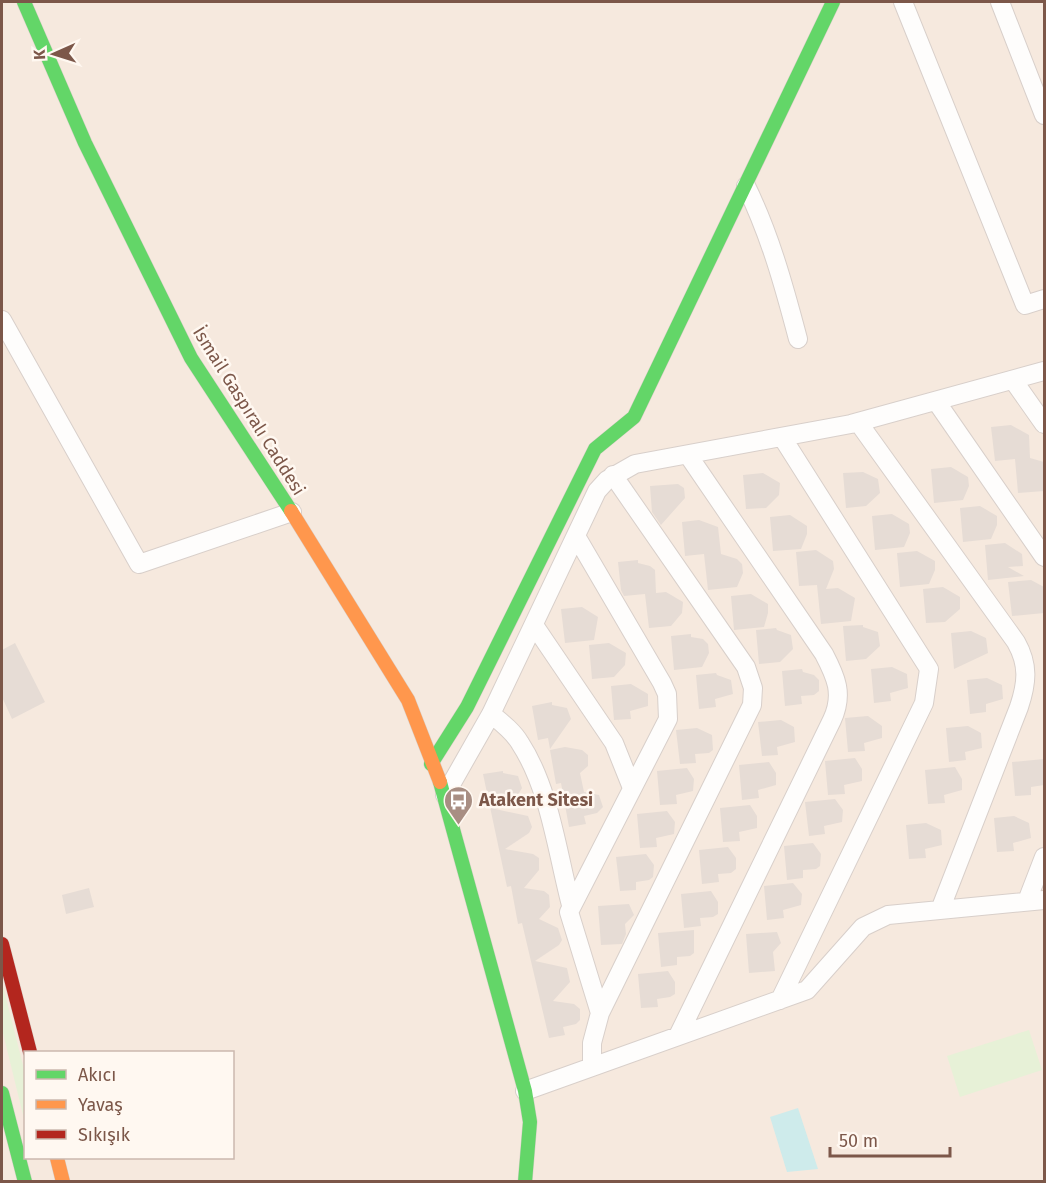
<svg xmlns="http://www.w3.org/2000/svg" width="1046" height="1183" font-family="'Fira Sans',sans-serif">
  <rect width="100%" height="100%" fill="#f9f4ee"/>
  <path fill="#f6e9de" fill-rule="evenodd" d="M2 2H1044V1181L2 1182ZM26 1052H232V1158H26Z"/>
  <path fill="#e7f1d7" d="M2 982 25 1073V1123L2 1029Z
    M1029 1030 1042 1070 960 1097 947 1056Z"/>
  <path fill="#ceebeb" d="M798 1108 818 1169 787 1172 770 1117Z"/>
  <path fill="#e6dcd5" d="M1011 425 1029 435 1030 458 1044 462V491L1018 493 1015 459 995 461 991 427Z
    M951 467 968 477 969 486 963 500 934 503 931 469Z
    M863 472 878 479 880 493 866 506 846 508 843 473Z
    M763 473 780 483 779 495 766 508 746 509 743 475Z
    M678 484 684 488 685 498 661 525 652 512 650 486Z
    M980 506 997 516V525L991 539 963 542 960 508Z
    M892 514 909 524 910 533 904 547 875 550 872 516Z
    M790 515 807 526V534L801 549 773 551 770 517Z
    M699 520 718 527 721 554 737 559 742 564 743 573 737 587 708 590 704 554 685 556 682 522Z
    M1005 543 1022 554 1023 566 1008 567 1024 576 988 580 985 545Z
    M816 550 833 561 834 569 826 589 838 588 855 598 851 621 821 624 817 585 799 586 796 552Z
    M917 551 935 561V570L929 584 900 587 897 553Z
    M638 560V563L650 566 655 570 656 593 666 592 683 602 682 613 671 626 649 628 645 594 624 596 621 590 618 562Z
    M1031 580 1044 587V613L1012 616 1008 582Z
    M943 587 960 597V609L945 622 926 623 923 589Z
    M751 594 768 604V613L764 627 734 630 731 596Z
    M582 607 598 617 594 640 565 643 561 609Z
    M863 625V627L878 632 880 646 866 659 846 661 843 626Z
    M776 628 777 630 791 635 793 649 780 662 759 664 756 630Z
    M971 631 986 638 988 653 954 669 951 633Z
    M691 634V637L703 639 708 644 709 653 702 667 674 670 671 636Z
    M15 643 45 702 12 719 2 697V650Z
    M609 643 626 653 625 665 614 677 592 679 589 645Z
    M892 667 907 674 908 688 890 693 891 701 874 703 871 669Z
    M802 669 803 672 814 675 819 680V691L814 695 801 696 802 704 785 706 782 671Z
    M716 673 717 675 731 680 733 694 715 699 716 707 699 709 696 675Z
    M987 678 1002 685 1003 699 986 704V712L970 714 967 680Z
    M631 684 648 694V706L630 711 631 719 614 720 611 686Z
    M552 702V705L567 708 571 719 550 749 548 738 538 740 532 706Z
    M868 716 882 726V738L864 743 865 751 848 752 845 718Z
    M781 720 794 727 795 742 777 747 778 755 762 756 758 722Z
    M968 726 981 733 982 748 965 752 966 760 949 762 946 728Z
    M697 728 712 735 713 750 709 753 695 754 696 763 680 764 676 730Z
    M565 747 582 750 588 755V766L580 773 584 792 599 795 603 807 597 813 584 816 586 824 569 827 561 783 556 784 550 750Z
    M855 758 862 769V781L844 785 845 794 828 795 825 761Z
    M1044 759V785L1031 787V795L1015 796 1012 762Z
    M769 762 776 773V785L758 790 759 798 742 800 739 765Z
    M955 767 962 779V790L944 795 945 803 928 804 925 770Z
    M687 768 694 779 693 791 676 795 677 804 660 805 657 771Z
    M503 771V773L518 776 522 788 519 793 495 809 528 816 532 827 529 833 505 849 533 854 539 858V870L524 888 544 891 549 895 550 907 539 919 558 928 562 940 559 945 535 961 567 968 570 982 553 1001 574 1004 580 1009V1020L576 1024 563 1027 565 1035 549 1038 522 923 518 924 511 886 507 887 483 774Z
    M835 799 843 810 842 822 824 826 825 834 809 836 805 802Z
    M750 805 757 816V828L739 832 740 841 723 842 720 808Z
    M667 811 675 822 674 834 656 838 657 847 640 848 637 814Z
    M1014 816 1029 823 1031 838 1013 843 1014 851 997 852 994 818Z
    M926 823 941 830 942 845 925 849 926 858 909 859 906 825Z
    M813 843 821 854 820 866 816 869 803 870V878L787 880 784 846Z
    M728 847 736 858V869L731 873 718 874 719 882 702 884 699 850Z
    M646 854 654 865 653 877 649 880 636 882V890L620 891 616 857Z
    M793 883 802 894 801 905 783 910 784 918 767 920 764 886Z
    M89 888 94 907 66 914 62 895Z
    M711 891 718 902V914L713 917 700 918 701 926 684 928 681 894Z
    M629 904 634 915 625 924 626 934 622 944 601 945 598 906Z
    M694 930V953L690 956 677 957V965L661 967 658 933Z
    M777 932 781 943 773 952 775 971 749 973 746 934Z
    M668 971 675 982V994L670 997 657 999 658 1007 641 1008 638 974Z"/>
  <g fill="none" stroke-linecap="round" stroke-linejoin="round">
    <defs>
      <path id="street" d="M903 2 1025 305 1044 299
        M1000 2 1044 115
        M746 186C770 235 784 286 798 339
        M2 320 139 564 292 512
        M1013 380 1044 424
        M936 401 1044 557
        M858 422 1016 642C1029 665 1027 683 1019 707L940 910
        M576 536 662 683 667 694 668 719 569 912 600 1013
        M534 625 614 743 632 788
        M491 714C501 722 513 731 520 743 550 789 557 852 571 905
        M445 795 491 714 597 491 607 480 635 464 851 424 1044 371
        M1027 901 1044 857
        M780 1000 924 703 929 669 782 437
        M678 1036 832 720C844 694 836 677 824 654L688 455
        M592 1067V1043L600 1013 752 705 753 688 746 667 613 475
        M525 1091 807 990 863 927 888 915 1044 900"/>
      <path id="fast" d="M24 2 85 143 191 358 291 511
        M431 764 467 707 595 449 634 417 833 2
        M440 782 525 1091 530 1122 525 1182
        M2 1093 25 1182"/>
      <path id="slow" d="M291 511 408 700 440 782
        M57 1158 63 1182"/>
      <path id="jam" d="M2 944 30 1052"/>
    </defs>
    <use href="#street" stroke="#d8cfca" stroke-width="20"/>
    <use href="#fast" stroke="#d9cfc9" stroke-width="15"/>
    <use href="#slow" stroke="#d9cfc9" stroke-width="15"/>
    <use href="#jam" stroke="#d9cfc9" stroke-width="15"/>
    <use href="#street" stroke="#fefdfc" stroke-width="18"/>
    <use href="#fast" stroke="#63d668" stroke-width="14"/>
    <use href="#slow" stroke="#ff974d" stroke-width="14"/>
    <use href="#jam" stroke="#b3261e" stroke-width="14"/>
  </g>
  <defs>
    <symbol id="bus-pin" viewBox="-11 -11 22 30"><path d="M0 17L-7.5 6A9.5 9.5 0 1 1 7.5 6Z" fill="#a88e83" stroke="#fff8f1"/><path d="M-5-6H5V4H4V6H2V4H-2V6H-4V4H-5ZM-3.5-4V0h7V-4ZM-3.5 1.2v1.5H-2V1.2ZM2 1.2v1.5H3.5V1.2Z" fill="#fff"/></symbol>
  </defs>
  <g fill-rule="evenodd">
    <use href="#bus-pin" x="442" y="784" width="33" height="45"/>
  </g>
  <g text-anchor="middle" stroke-width="5" stroke-linejoin="round" paint-order="stroke">
    <g font-size="18" fill="#7c5749" stroke="#fff8f1">
      <text transform="translate(249 411) rotate(58)" y="6">İsmail Gaspıralı Caddesi</text>
    </g>
    <g font-size="18" font-weight="bold" fill="#7c5749" stroke="#fff8f1" text-anchor="start">
      <text x="479" y="806">Atakent Sitesi</text>
    </g>
  </g>
  <rect width="1046" height="1183" fill="none" stroke="#7c5749" stroke-width="6"/>
  <rect x="24" y="1051" width="210" height="108" fill="#fff8f1" stroke="#cbb8ae" stroke-width="1.5"/>
  <rect x="36" y="1070" width="30" height="9" fill="#63d668" stroke="#cbb8ae" stroke-width="1.5"/>
  <text x="78" y="1081" font-size="18" fill="#7c5749">Akıcı</text>
  <rect x="36" y="1100" width="30" height="9" fill="#ff974d" stroke="#cbb8ae" stroke-width="1.5"/>
  <text x="78" y="1111" font-size="18" fill="#7c5749">Yavaş</text>
  <rect x="36" y="1130" width="30" height="9" fill="#b3261e" stroke="#cbb8ae" stroke-width="1.5"/>
  <text x="78" y="1141" font-size="18" fill="#7c5749">Sıkışık</text>
  <g transform="translate(54 54) rotate(267)" stroke="#fff8f1" stroke-width="4.5" paint-order="stroke">
  <path d="M0-4.5L10 22L0 15L-10 22Z" fill="#7c5749"/>
  <text y="-9" font-size="16" font-weight="bold" text-anchor="middle" fill="#7c5749">K</text>
  </g>
  <path d="M830 1147v9h120v-9" fill="none" stroke="#7c5749" stroke-width="3"/>
  <text x="839" y="1147" font-size="18" fill="#7c5749" stroke="#fff8f1" stroke-width="4.5" paint-order="stroke">50 m</text>
</svg>
